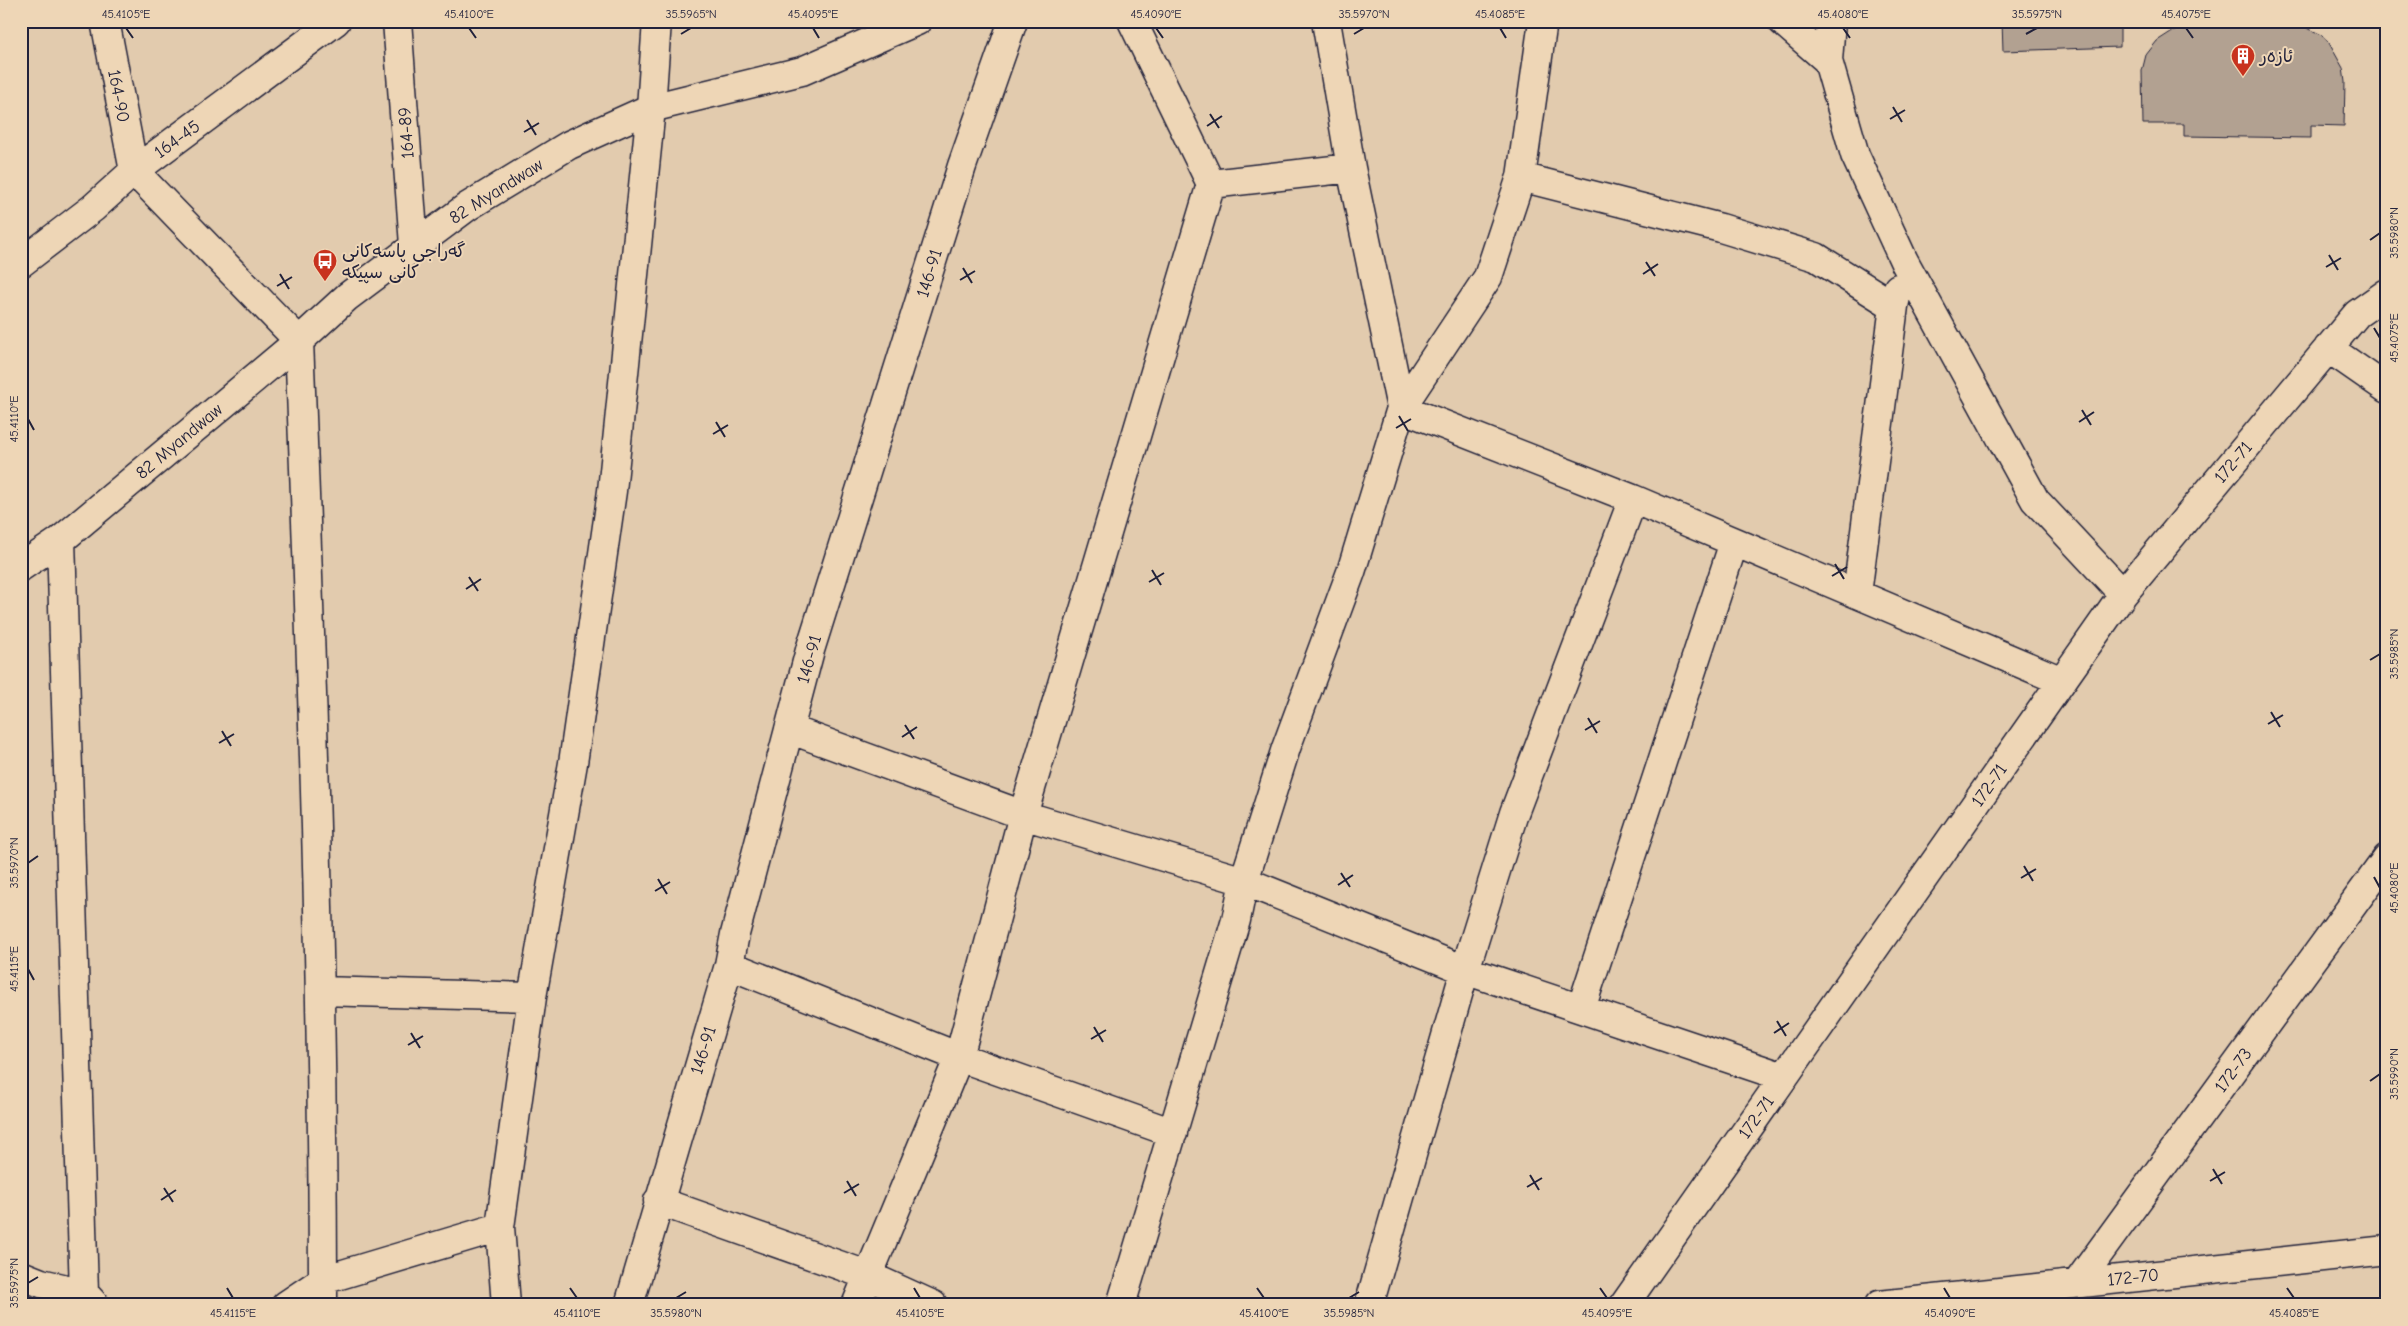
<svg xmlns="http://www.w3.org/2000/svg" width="2408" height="1326" font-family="'Comic Neue','Playpen Sans Arabic',sans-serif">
  <rect width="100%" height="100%" fill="#e2cbae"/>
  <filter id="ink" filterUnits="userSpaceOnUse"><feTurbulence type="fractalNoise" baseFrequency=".02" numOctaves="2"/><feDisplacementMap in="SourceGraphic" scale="10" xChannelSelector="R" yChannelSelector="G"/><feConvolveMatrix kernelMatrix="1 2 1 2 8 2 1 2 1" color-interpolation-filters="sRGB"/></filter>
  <g filter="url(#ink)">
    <path fill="#b2a191" stroke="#22223b" d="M2002 21H2120V47L2003 51Z
      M2183 21H2304L2303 26 2322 35 2329 43 2343 68 2345 82 2344 126 2311 125V138L2184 136V124H2143L2142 71 2146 55 2157 41 2174 30 2184 28Z"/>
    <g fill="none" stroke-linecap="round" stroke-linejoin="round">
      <defs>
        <path id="minor" d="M105 21 134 171 299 341C312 662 323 983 323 1305
          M397 21 414 245
          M1326 21 1351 168 1401 408
          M1782 21 1828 61
          M1831 21 1828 61 1855 155 1904 261 2035 500 2123 594
          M1521 177 1721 228 1816 257 1894 306
          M1211 184 1351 168
          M21 263 93 208 134 171 336 21
          M2328 348 2387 389
          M1401 408 1633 499 2062 681
          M61 540 84 1293 95 1305
          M1857 594 1894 306 1898 288
          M789 729 1023 815 1244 881 1465 970 1784 1077
          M729 965 959 1057 1173 1133
          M320 991 532 997
          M1581 1009 1734 542
          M658 1201 867 1275 933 1305
          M21 1275 41 1283 84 1293
          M2078 1282 2387 858
          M286 1305 323 1280 500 1227
          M506 1305 500 1227 532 997 573 763 612 491 651 108 657 21
          M629 1305 729 965 735 934 810 650 962 166 1013 21
          M856 1305 959 1057 1023 815 1211 184 1132 21
          M1121 1305 1236 920 1244 881 1286 748 1351 572 1401 408 1488 277 1521 177 1543 21
          M1369 1305 1465 970 1514 813 1633 499
          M1624 1305 2123 594 2357 314 2387 293
          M1879 1305 2387 1250"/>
        <path id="tertiary" d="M21 567 61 540 299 341 347 297 467 207 569 145 651 108 802 71 917 21"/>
      </defs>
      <use href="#minor" stroke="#22223b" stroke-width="31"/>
      <use href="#tertiary" stroke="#22223b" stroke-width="31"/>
      <use href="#minor" stroke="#eed6b6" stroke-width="28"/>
      <use href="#tertiary" stroke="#eed6b6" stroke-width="28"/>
    </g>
  </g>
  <path fill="none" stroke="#22223b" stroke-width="2" d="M126 28 133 38M469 28 476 38M813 28 819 38M1156 28 1163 38M1500 28 1506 38M1843 28 1850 38M2186 28 2193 38M681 34 691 28M1354 34 1364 28M2026 34 2037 28M1893 107 1902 122M1210 114 1219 128M1890 119 1905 110M527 120 536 135M1207 126 1222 116M524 132 539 123M2370 240 2380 233M2329 255 2338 270M1646 262 1655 276M2326 267 2341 258M963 268 972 283M280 274 289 289M1643 274 1658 264M960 280 975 271M277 286 292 277M2374 328 2380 338M2082 410 2091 425M1399 416 1408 431M28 419 34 430M716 422 725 437M2079 422 2094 412M1396 428 1411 419M713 434 728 425M1835 564 1844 579M1152 570 1161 585M1832 576 1847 567M469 577 478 591M1149 582 1164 573M466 589 481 579M2370 660 2380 654M2271 712 2280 727M1588 718 1597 733M2268 724 2283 715M905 725 914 739M1585 730 1600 721M222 731 231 746M902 737 917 727M219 743 234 734M28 863 38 856M2024 866 2033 881M1341 873 1350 887M2374 877 2380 888M2021 878 2036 869M658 879 667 894M1338 885 1353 875M655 891 670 882M28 969 34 980M1777 1021 1786 1036M1094 1027 1103 1042M411 1033 420 1048M1774 1033 1789 1023M1091 1039 1106 1030M408 1045 423 1036M2370 1081 2380 1074M2213 1169 2222 1184M1530 1175 1539 1190M847 1181 856 1196M2210 1181 2225 1172M1527 1187 1542 1178M164 1188 173 1202M844 1193 859 1184M161 1200 176 1190M28 1283 38 1277M227 1288 233 1298M570 1288 577 1298M914 1288 920 1298M1257 1288 1264 1298M1600 1288 1607 1298M1944 1288 1950 1298M2287 1288 2294 1298M676 1298 686 1292M1349 1298 1359 1292"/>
  <defs>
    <symbol id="building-pin" viewBox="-11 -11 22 30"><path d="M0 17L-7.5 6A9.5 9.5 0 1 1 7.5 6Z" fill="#c8321e" stroke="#eed6b6"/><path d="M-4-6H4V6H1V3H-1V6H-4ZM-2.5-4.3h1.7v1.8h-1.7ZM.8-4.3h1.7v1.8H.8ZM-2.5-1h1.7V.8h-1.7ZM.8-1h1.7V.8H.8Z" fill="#fff"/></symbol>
    <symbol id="bus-pin" viewBox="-11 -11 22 30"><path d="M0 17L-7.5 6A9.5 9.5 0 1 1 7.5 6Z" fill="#c8321e" stroke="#eed6b6"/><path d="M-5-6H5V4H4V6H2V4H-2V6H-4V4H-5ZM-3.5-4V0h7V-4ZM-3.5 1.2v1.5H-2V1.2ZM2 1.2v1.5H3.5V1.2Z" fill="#fff"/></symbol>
  </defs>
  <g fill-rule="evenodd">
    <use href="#building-pin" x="2229" y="42" width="28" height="38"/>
    <use href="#bus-pin" x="311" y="247" width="28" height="38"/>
  </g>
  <g text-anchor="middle" stroke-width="4" stroke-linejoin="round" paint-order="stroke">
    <g font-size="18" fill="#22223b" stroke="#eed6b6" text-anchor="start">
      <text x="2260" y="62">ئازەر</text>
      <text x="342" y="257">گەراجی پاسەکانی<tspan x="342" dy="21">کانی سپیکە</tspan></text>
    </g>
    <g font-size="18" fill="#22223b" stroke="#eed6b6">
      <text transform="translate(119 96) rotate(79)" y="6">164-90</text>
      <text transform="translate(406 133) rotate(-94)" y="6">164-89</text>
      <text transform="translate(177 139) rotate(-36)" y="6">164-45</text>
      <text transform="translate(496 191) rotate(-32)" y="6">82 Myandwaw</text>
      <text transform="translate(929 273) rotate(-73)" y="6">146-91</text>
      <text transform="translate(179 441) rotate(-40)" y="6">82 Myandwaw</text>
      <text transform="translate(2233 462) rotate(-50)" y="6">172-71</text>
      <text transform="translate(809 659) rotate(-74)" y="6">146-91</text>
      <text transform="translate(1989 785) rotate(-55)" y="6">172-71</text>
      <text transform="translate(703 1050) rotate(-73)" y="6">146-91</text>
      <text transform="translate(2233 1070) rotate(-54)" y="6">172-73</text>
      <text transform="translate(1756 1117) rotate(-55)" y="6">172-71</text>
      <text transform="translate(2133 1277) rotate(-6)" y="6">172-70</text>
    </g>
  </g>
  <rect width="2408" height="1326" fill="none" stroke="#eed6b6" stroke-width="55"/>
  <rect x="28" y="28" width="2352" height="1270" fill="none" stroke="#22223b" stroke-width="2"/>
  <g font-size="12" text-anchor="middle" fill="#22223b">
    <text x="126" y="18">45.4105°E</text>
    <text x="469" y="18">45.4100°E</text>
    <text x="691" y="18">35.5965°N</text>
    <text x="813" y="18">45.4095°E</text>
    <text x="1156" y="18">45.4090°E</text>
    <text x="1364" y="18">35.5970°N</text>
    <text x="1500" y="18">45.4085°E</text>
    <text x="1843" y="18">45.4080°E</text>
    <text x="2037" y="18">35.5975°N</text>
    <text x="2186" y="18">45.4075°E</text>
    <text transform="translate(2394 233) rotate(-90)" y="4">35.5980°N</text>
    <text transform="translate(2394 338) rotate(-90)" y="4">45.4075°E</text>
    <text transform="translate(14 419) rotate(-90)" y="4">45.4110°E</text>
    <text transform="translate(2394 654) rotate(-90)" y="4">35.5985°N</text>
    <text transform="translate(14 863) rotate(-90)" y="4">35.5970°N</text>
    <text transform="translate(2394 888) rotate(-90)" y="4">45.4080°E</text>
    <text transform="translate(14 969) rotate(-90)" y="4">45.4115°E</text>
    <text transform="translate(2394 1074) rotate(-90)" y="4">35.5990°N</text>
    <text transform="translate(14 1283) rotate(-90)" y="4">35.5975°N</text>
    <text x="233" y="1317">45.4115°E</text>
    <text x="577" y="1317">45.4110°E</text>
    <text x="676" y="1317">35.5980°N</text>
    <text x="920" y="1317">45.4105°E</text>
    <text x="1264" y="1317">45.4100°E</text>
    <text x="1349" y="1317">35.5985°N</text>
    <text x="1607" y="1317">45.4095°E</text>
    <text x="1950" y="1317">45.4090°E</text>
    <text x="2294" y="1317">45.4085°E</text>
  </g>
</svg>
